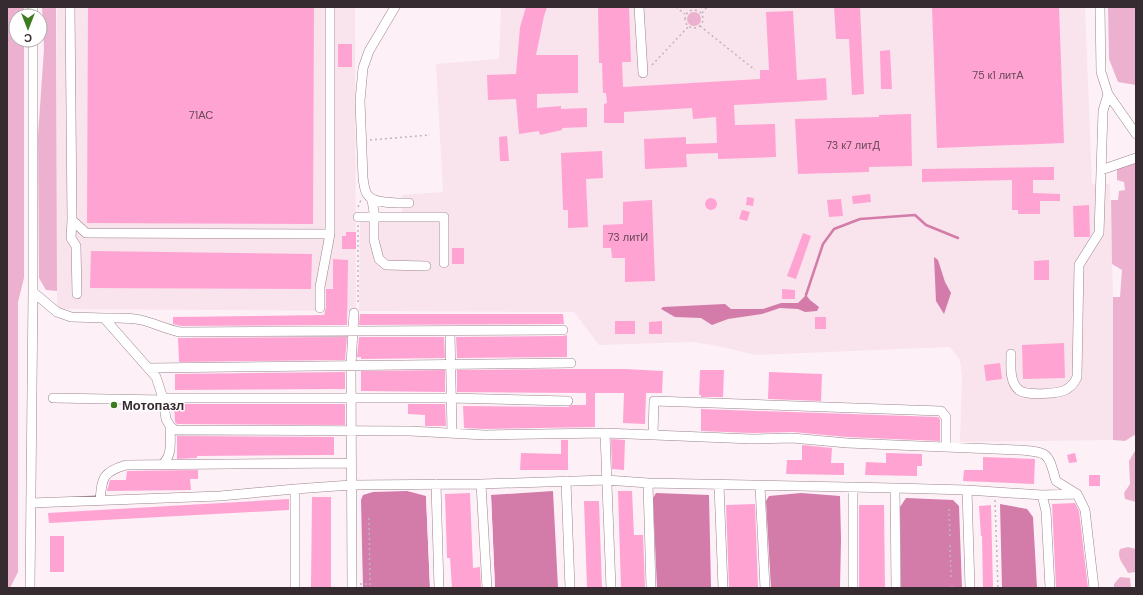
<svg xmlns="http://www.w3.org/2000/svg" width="1143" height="595" font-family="'DM Sans',sans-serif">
  <rect width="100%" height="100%" fill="#fdf1f7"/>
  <path fill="#f9e3ed" d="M57 7H355L356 311 57 309Z
    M501 7H1085L1092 184H1110L1113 297V440L960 442 962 377 960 360 950 347 756 355 713 345 691 342 599 345 574 312 359 311 360 212H402V195L443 192 436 64 499 59Z"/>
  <path fill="#ecb1ce" d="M7 7H24V16H16V40H24V278L18 302V572L10 588H7Z
    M42 7H56L57 291 46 290 39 278 38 136 44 49Z
    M1108 7H1136V85L1118 82 1109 59Z
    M687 19a7 7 0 1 1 14 0a7 7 0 1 1-14 0Z
    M1136 161V434L1125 441 1113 440V297H1120L1122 270 1112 264 1111 200H1118L1119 191 1125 190 1124 182 1117 180V168Z
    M1136 449V502L1125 499 1124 493 1130 484 1129 461Z
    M1128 547 1136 549V572L1128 573C1125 565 1116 559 1120 549Z
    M1120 577 1130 578 1131 588H1114V584Z"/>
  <path fill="#d37ba9" d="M934 257 938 260 945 282 951 293 944 314 936 301Z
    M806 295 810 300 819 307 817 311 805 312 798 309 780 308 762 314 728 319 712 325 701 318 675 317 661 309 663 307 725 304 731 309H763L781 303H798Z
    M407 491 426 496 430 588H363L361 500 363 495 373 492Z
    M553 491 558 588H495L491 495Z
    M656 493 709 495 711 588H657L653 498Z
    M801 493 840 496 841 539 840 588H771L766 501 769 496Z
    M906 498 953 500 959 506 962 588H901L900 507Z
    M1000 504 1027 509 1033 517 1037 588H1002Z"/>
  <path fill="#fdf1f7" d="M489 495H491L495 588H493Z
    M426 496H428L432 588H430Z"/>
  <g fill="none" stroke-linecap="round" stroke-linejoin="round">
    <path stroke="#d37ba9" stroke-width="2.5" d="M806 295 823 244 834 229 860 219 915 215 926 225 958 238"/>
  </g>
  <path fill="#ffa3d2" d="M88 7H314L313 224 87 223Z
    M526 7H547L544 16 536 55H578V93L537 94V108L561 106V109L587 108V127L562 128V130L540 135 539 131 519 134 516 99 488 100 487 75 516 74 520 27Z
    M598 7H629L631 62H622L623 87 760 79V70H769L766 12 793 11 797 80 826 78 827 100 734 105 735 125 775 124 776 157 718 159V153L686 154 687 167 645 169 644 139 686 137V144L717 143 716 117 693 119 692 108 624 112V123H604V104L607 103 606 93H603L602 63H599Z
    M834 7H860L864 94 852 95 849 39H836Z
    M932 7H1059L1064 143 937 148Z
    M338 44H352V67H338Z
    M890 50 892 89H881L880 51Z
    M911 114 912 166 869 167V172L798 174 795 119 879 117V115Z
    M507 136 509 161H500L499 137Z
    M602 151 603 178 586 179 588 227 568 228V210H563L561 153Z
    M1054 167V180H1033V193L1060 194V201H1040V214H1018V210H1012V180L922 182V169Z
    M870 194 871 202 853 204 852 196Z
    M747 197 754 198 753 206 746 205Z
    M705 204a6 6 0 1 1 12 0a6 6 0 1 1-12 0Z
    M841 199 843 216 829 217 827 200Z
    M652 200 655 281 625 282V258H612L611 248H603V225L623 224V202Z
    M1089 205 1090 236 1089 237H1074L1073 206Z
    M742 210 750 212 747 221 739 219Z
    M346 232H356V249H342V236H346Z
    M803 233 811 236 796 279 787 276Z
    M452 248H464V264H452Z
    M91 251 312 254 311 289 90 288Z
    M333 259 348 260 347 325 181 326 173 324V317L324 315 326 308V289H333Z
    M1049 260V280H1034V261Z
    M782 289 795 290V299H782Z
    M360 314H563L564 324 359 325Z
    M815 317H826V329H815Z
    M615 321H635V334H615Z
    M662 321V334H649V322Z
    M567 335V357L457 358 456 337 563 336Z
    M347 337 345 360 179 362 178 338Z
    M359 337H444L445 358 361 359V357H357Z
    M1064 343 1065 378 1023 379 1022 345Z
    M1000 363 1002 379 986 381 984 365Z
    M567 369H625L663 371 662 393H646L645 424 623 423 624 393H595V427L485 429 464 428 463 406 568 407 572 405H586V393L457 392V370Z
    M445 370V392L361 391V371Z
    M700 370H724L723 397H701V395H699Z
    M345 372V389L175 390V374Z
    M769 372 822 374 821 401 768 399Z
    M174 404H345V425L177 424 175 422Z
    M408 404H445L446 426H425V415L408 414Z
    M701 409 938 417 940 419V441L847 437 793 432 752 433 701 431Z
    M177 436 334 437V455L197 456V458L177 459Z
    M611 439 625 440 624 470 612 469Z
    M561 440H568V470H520L521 453 561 454Z
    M802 445 832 448 831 463H844V475L786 474 787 460H802Z
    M886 453 922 454V466H917V476L865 475 866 462 886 463Z
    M1075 453 1077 462 1069 463 1067 455Z
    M983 457 1035 459 1034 484 963 481 964 470H983Z
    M198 470V479H190L191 490 107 491 110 480H126L127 471Z
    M1089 475H1100V486H1089Z
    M618 491H632L634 535H643L645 588H621Z
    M470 493 473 568 480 567 481 588H452L450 558H447L445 494Z
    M312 497H331V588H311Z
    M289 499V510L49 523 48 513Z
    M584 501H599L602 588H587Z
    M1075 503 1079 511 1088 588H1056L1052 504Z
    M755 504 758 588H729L726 505Z
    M859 505H884L885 588H859Z
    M991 505 993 588H983L982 536H981L979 506Z
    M50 536H64V572H50Z"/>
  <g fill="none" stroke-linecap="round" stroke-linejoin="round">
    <defs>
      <path id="minor" d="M33 7V16
        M70 7 72 220 86 233 330 234
        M395 7 369 51 363 68 360 101 363 178C364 184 364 189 367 194 372 204 398 203 409 203
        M639 7 643 73
        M1100 7 1101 72 1108 94 1136 134
        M1101 170 1136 158
        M372 200 374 212V240L379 259 386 265 426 266
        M358 217H444V263
        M72 220 71 238 76 246 77 294
        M33 292 57 312 71 317 104 318 156 377 163 398 166 419 170 426 175 430 410 431 485 435 605 433 752 439 792 438 847 443 1019 450C1049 452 1048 453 1056 481L1077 494 1085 510 1094 588
        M320 308V287L330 234V7
        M104 318C116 318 129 317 141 320 154 323 166 329 180 332L563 330
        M450 332 452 433
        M1011 354C1011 365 1009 382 1019 390 1026 396 1060 394 1067 389 1072 386 1075 382 1077 377L1079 265 1099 233 1103 111 1108 94
        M148 368 571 363
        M53 398 164 400
        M163 398H451L568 401
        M605 433 611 588
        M653 435 654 401 941 411 946 417V447
        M163 464C173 454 170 440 170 426
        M566 481 570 588
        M648 483 651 588
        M436 484 439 588
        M481 484 487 588
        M719 485 723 588
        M760 486 765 588
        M853 487V588
        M895 488 896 588
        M967 490 970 588
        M1042 495 1046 511 1050 588
        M100 501C102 478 102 472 126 465L351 463
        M31 503 220 496 295 489 351 485 481 484 606 480 648 483 895 488 967 490 1042 495 1077 494
        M30 588 33 292V40
        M295 588V489
        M352 588 351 365 354 313"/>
    </defs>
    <use href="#minor" stroke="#9d838f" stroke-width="10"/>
    <path stroke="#c0b5ba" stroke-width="1.5" stroke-dasharray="2 3" stroke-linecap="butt" d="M676 7 685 14
      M685 19a9 9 0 1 1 18 0a9 9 0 1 1-18 0Z
      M702 13 707 7
      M700 26 755 70
      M7 41 16 36
      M652 65 688 27
      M370 140 430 135
      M358 207 361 200
      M358 225V305
      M995 500 998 588
      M949 509 950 538
      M369 518 370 588
      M950 545 951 578
      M360 584H370
      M952 586V588"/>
    <use href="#minor" stroke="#fff" stroke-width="9"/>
  </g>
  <circle fill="#3b7d1e" stroke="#fff" stroke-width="1.5" cx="114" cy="405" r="4"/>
  <g text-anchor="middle" stroke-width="3" stroke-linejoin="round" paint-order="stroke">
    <g font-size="11" fill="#684958">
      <text x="998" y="79">75 к1 литА</text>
      <text x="201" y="119">71АС</text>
      <text x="853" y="149">73 к7 литД</text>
      <text x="628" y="241">73 литИ</text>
    </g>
    <g font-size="13" font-weight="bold" fill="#362b30" stroke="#fff" text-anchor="start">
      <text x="122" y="410">Мотопазл</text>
    </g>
  </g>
  <rect width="1143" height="595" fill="none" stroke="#362b30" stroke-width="16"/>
  <g transform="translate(28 28) rotate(180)"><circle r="19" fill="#ffffff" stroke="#afaaac"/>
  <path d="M0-3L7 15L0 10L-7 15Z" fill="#3b7d1e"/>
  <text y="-6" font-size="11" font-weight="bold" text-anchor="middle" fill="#362b30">С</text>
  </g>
</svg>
